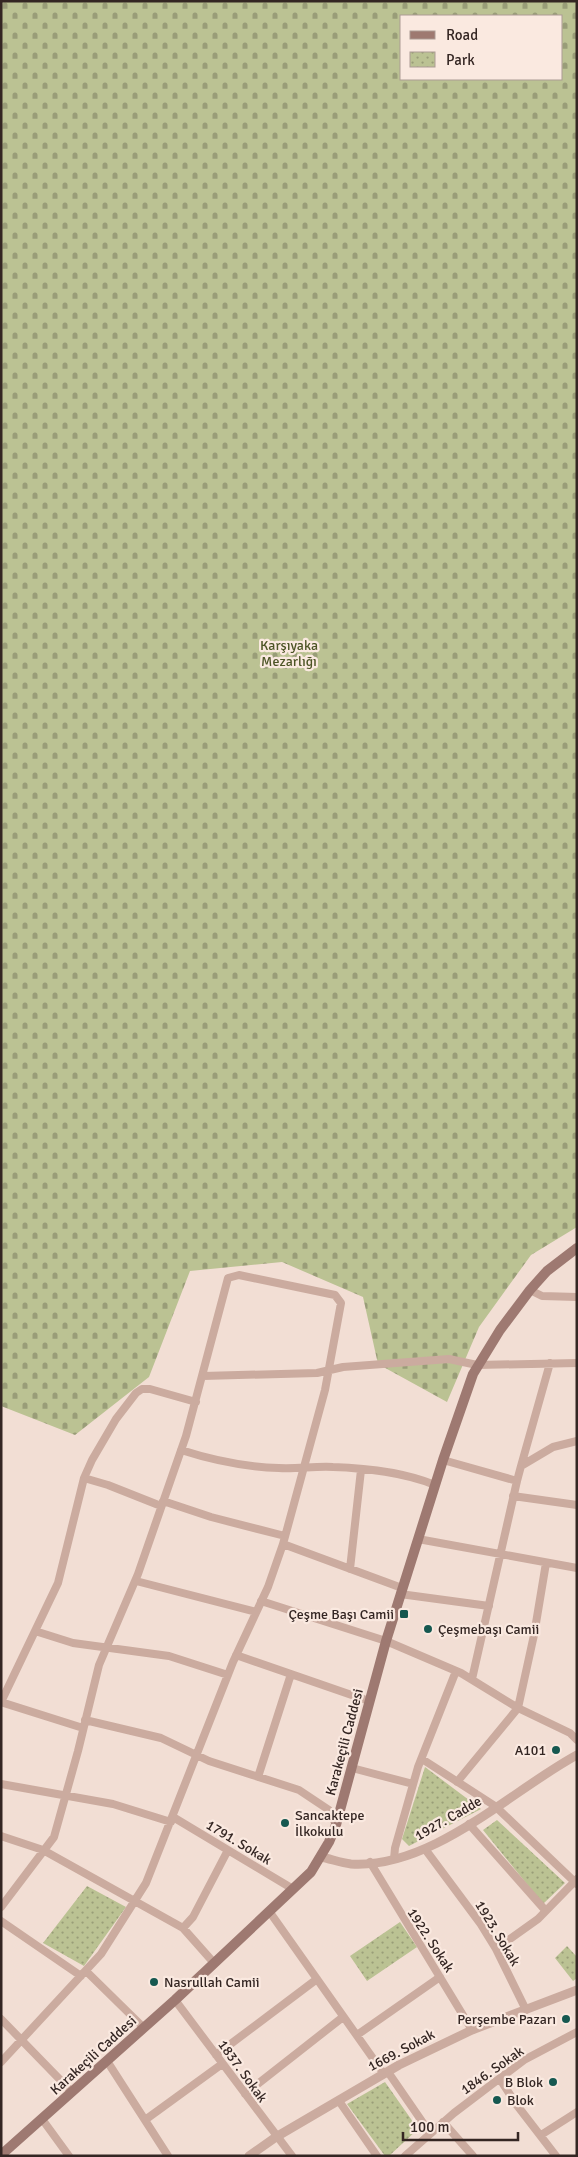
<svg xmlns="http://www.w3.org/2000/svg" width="578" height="2157" font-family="Signika,sans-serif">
  <defs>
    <pattern id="cemetery-stones" width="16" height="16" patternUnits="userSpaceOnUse" patternTransform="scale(1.25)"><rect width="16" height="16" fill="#bbc293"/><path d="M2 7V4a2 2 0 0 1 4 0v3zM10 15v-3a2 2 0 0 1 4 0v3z" fill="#999d78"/></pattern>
    <pattern id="park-dots" width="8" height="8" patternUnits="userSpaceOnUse" patternTransform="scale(1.25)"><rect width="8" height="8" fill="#bbc293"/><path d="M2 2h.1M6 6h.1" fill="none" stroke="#999d78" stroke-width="1.8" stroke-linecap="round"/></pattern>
  </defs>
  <rect width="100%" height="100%" fill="#f2ded4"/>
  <path fill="url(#cemetery-stones)" fill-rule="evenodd" d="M1 1H577V1227L531 1255 479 1327 447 1402 378 1364 363 1297 282 1262 190 1271 149 1377 75 1435 1 1406ZM402 16H562V79H402Z"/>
  <path fill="url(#park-dots)" d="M425 1767 481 1809 409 1846 402 1839Z
    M497 1820 565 1883 543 1904 483 1830Z
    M87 1886 126 1907 84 1966 43 1943Z
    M400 1922 417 1947 367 1981 350 1956Z
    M567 1946 577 1957V1978L573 1981 555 1958Z
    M385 2082 418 2129 389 2156H385L347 2104Z"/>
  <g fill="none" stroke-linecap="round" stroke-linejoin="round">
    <path stroke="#cbab9f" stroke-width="8" d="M530 1290 542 1296 577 1297
      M203 1376 317 1373 343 1367 449 1359 477 1365 577 1363
      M181 1450C212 1460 246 1467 279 1468 297 1469 315 1466 333 1467 365 1468 406 1473 435 1485
      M443 1460 517 1481 521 1466 553 1447 577 1441
      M521 1466 550 1363
      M84 1478 108 1485 161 1506
      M513 1496 577 1505
      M163 1501 211 1517 285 1536
      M418 1539 577 1568
      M283 1544 402 1588
      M350 1569 361 1470
      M136 1581 256 1612
      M400 1594 489 1606
      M261 1601 386 1641 461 1673 518 1708 570 1733 577 1740
      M35 1631 73 1643 169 1656 228 1675
      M236 1655 369 1701
      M472 1679 517 1481
      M85 1720 161 1738 209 1761 299 1790 329 1810 336 1825
      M83 1728 1 1702 58 1583 84 1478 92 1460 116 1419 136 1393 142 1389H150L196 1402
      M422 1759 495 1806 577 1884
      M352 1768 413 1784
      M258 1777 291 1674
      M457 1782 518 1708 534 1635 546 1563
      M1 1784 113 1804 171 1822
      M173 1817 293 1889
      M469 1824 545 1910
      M1 1836 43 1850 183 1928 214 1963
      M425 1849 480 1923 496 1949 526 2010
      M394 1859 395 1848 418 1767 456 1671
      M370 1862 472 2030
      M1 1907 54 1837 78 1751 99 1665 138 1574 186 1436 228 1278 239 1275 335 1295 341 1303 325 1390 283 1544 268 1587 233 1662 146 1883 101 1954 1 2062
      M269 1911 384 2074
      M1 1921 81 1976
      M183 1928 193 1917 228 1850
      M496 1949 538 1919 577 1879
      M86 1971 144 2028
      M175 2000 292 2156
      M1 2019 72 2092
      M357 2035 440 1977
      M216 2055 317 1979
      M107 2061 168 2156
      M388 2072 430 2133
      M500 2079 516 2104 556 2156
      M245 2094 343 2017
      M339 2101 377 2156
      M42 2119 69 2156
      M145 2120 222 2064
      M443 2122 473 2156
      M541 2135 577 2112
      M405 2156 454 2113 524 2060 577 2032"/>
    <path stroke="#cbab9f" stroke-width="9" d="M321 1857C331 1859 341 1863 351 1864 432 1869 509 1792 577 1755
      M249 2156 276 2137 399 2065 472 2030 577 1990"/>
    <path stroke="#9e7971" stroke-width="10" d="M1 2155 175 2000 311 1872 329 1842 336 1825 386 1641 443 1460 473 1374 500 1330 530 1290 547 1271 577 1248"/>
  </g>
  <g fill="#165850" stroke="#fae9e0" stroke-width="2">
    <rect x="399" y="1609" width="10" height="10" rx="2.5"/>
    <circle cx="428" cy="1629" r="5"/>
    <circle cx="556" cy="1750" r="5"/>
    <circle cx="285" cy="1823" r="5"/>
    <circle cx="154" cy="1982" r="5"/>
    <circle cx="566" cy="2019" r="5"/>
    <circle cx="553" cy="2082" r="5"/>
    <circle cx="497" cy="2100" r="5"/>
  </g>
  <g text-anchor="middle" stroke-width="4.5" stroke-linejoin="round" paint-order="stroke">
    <g font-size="14" fill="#4c5425" stroke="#fae9e0">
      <text x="289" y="650">Karşıyaka<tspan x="289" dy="16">Mezarlığı</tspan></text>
    </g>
    <g font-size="14" fill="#342623" stroke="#fae9e0" text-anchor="end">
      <text x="394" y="1619">Çeşme Başı Camii</text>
      <text x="438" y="1634" text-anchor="start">Çeşmebaşı Camii</text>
      <text x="546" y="1755">A101</text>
      <text x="295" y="1820" text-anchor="start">Sancaktepe<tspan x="295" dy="16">İlkokulu</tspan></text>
      <text x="164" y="1987" text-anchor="start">Nasrullah Camii</text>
      <text x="556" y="2024">Perşembe Pazarı</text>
      <text x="543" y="2087">B Blok</text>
      <text x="507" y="2105" text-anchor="start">Blok</text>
    </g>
    <g font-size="14" fill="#342623" stroke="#fae9e0">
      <text transform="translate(344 1742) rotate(-75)" y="5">Karakeçili Caddesi</text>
      <text transform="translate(448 1818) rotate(-30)" y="5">1927. Cadde</text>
      <text transform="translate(239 1842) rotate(31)" y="5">1791. Sokak</text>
      <text transform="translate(498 1933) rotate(59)" y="5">1923. Sokak</text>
      <text transform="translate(431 1940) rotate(57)" y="5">1922. Sokak</text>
      <text transform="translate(401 2050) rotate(-28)" y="5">1669. Sokak</text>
      <text transform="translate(93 2055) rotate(-42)" y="5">Karakeçili Caddesi</text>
      <text transform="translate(492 2070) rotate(-35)" y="5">1846. Sokak</text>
      <text transform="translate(243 2071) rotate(54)" y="5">1837. Sokak</text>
    </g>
  </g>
  <rect width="578" height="2157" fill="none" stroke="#342623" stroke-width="5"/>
  <rect x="400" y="15" width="162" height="65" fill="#fae9e0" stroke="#ab9b94"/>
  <rect x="410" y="31" width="25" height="8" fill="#9e7971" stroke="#ab9b94"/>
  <text x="446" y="40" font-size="15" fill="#342623">Road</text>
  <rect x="410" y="52" width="25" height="15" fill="url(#park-dots)" stroke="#ab9b94"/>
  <text x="446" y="65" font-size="15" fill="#342623">Park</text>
  <path d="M403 2132v8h115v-8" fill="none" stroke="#342623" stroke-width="2.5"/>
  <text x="410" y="2132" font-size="15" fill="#342623" stroke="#fae9e0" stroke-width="4" paint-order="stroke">100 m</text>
</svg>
